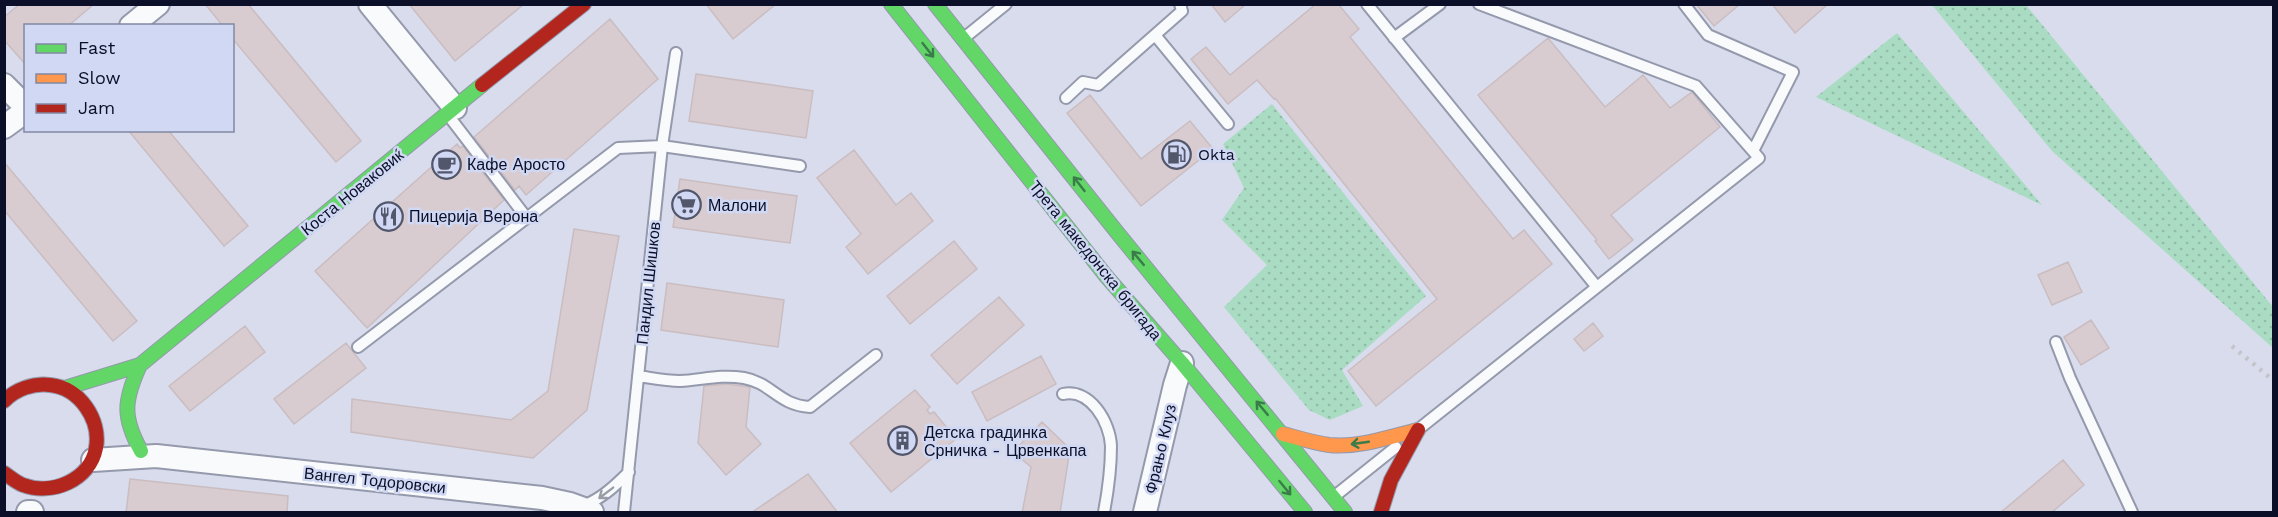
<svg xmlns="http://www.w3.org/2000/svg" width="2278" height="517" font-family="'Work Sans',sans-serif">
  <defs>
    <pattern id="green-dots" width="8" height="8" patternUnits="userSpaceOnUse" patternTransform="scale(1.5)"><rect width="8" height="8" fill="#aadcc3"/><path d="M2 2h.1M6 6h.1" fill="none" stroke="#91bca8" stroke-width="1.8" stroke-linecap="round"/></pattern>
  </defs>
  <rect width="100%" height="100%" fill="#d8dcec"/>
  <path fill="url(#green-dots)" d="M1932 5H2026L2273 307V348L2052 151Z
    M1897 33 2042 205 1816 97Z
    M1272 104 1426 296 1342 370 1363 406 1330 420 1309 410 1224 307 1267 265 1222 220 1244 188 1223 144Z"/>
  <path fill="#d8ccd0" stroke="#cabdc1" stroke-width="1.5" d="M20 4H94L68 26H26V65L4 40V17Z
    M205 4H248L361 141 336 162 232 38V26H223Z
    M409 4H524L455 61Z
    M706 4H776L733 39Z
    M1211 4H1246L1225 22Z
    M1316 4H1338L1359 29 1350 37 1513 239 1524 230 1552 264 1376 406 1348 371 1437 299 1275 98 1274 99 1257 80 1228 104 1191 59 1206 47 1230 75Z
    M1696 4H1740L1714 26Z
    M1772 4H1828L1795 33Z
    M610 19 658 79 526 195 519 186 515 190 474 137Z
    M1548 38 1605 107 1643 75 1670 108 1692 92 1720 127 1611 215 1633 240 1609 259 1595 241 1597 240 1478 95Z
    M696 74 813 91 806 138 689 121Z
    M1090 95 1141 159 1190 121 1213 149 1141 206 1067 113Z
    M128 130H168L248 226 224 246Z
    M457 144 460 148 463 146 504 200 367 328 315 271Z
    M854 150 896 205 911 193 933 221 868 274 846 247 861 234 817 178Z
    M4 162 137 321 113 341 4 210Z
    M680 179 797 196 790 243 673 227Z
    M574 229 619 236 587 410 533 458 351 432 352 399 511 420 548 391Z
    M954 241 977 269 910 324 887 296Z
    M2068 262 2082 292 2052 305 2038 275Z
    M667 283 784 300 778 347 661 330Z
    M999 297 1024 325 957 384 931 355Z
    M2091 320 2109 348 2081 365 2064 337Z
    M1593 323 1603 336 1584 351 1574 339Z
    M245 326 265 352 190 411 169 386Z
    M346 343 366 368 294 424 274 399Z
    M1041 356 1056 384 987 421 972 392Z
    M727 384 750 387 746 427 761 444 726 475 698 443 704 386Z
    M915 390 930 407 927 410 930 414 934 412 956 439 891 492 850 443Z
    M1042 422 1070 449 1060 513H1022L1031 467 1013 452Z
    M2063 460 2084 485 2051 513H2000Z
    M808 474 838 513H751Z
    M130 479 288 496 287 513H126Z"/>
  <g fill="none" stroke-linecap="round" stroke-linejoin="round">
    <defs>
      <path id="lane" d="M1367 4 1596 286
        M1684 4 1708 35 1793 72 1753 151
        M1155 35 1228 124
        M964 38 1006 4
        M1394 38 1440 4
        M1066 98 1083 82 1098 85 1182 11 1180 4
        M448 115 526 217
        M2056 342 2070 378 2132 512
        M358 347 618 148 662 146 800 166
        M638 376C652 378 666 381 680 381 702 380 720 374 744 378 772 383 778 405 810 407L876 355
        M1063 394C1090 388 1110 422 1111 446 1111 468 1108 491 1104 512
        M1420 428 1759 158 1696 86 1479 4
        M1336 495 1396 447
        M581 507C601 499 614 487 629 472
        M624 512 662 146 676 53"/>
      <path id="street" d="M370 4 455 108
        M131 26 158 4
        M4 85 26 107
        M4 127 26 111
        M93 460 156 456 542 498 570 504 592 512
        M28 512H32
        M1145 512 1175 385 1182 363"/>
      <path id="fast" d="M891 4 1106 276 1182 363 1305 512
        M935 4 1116 231 1345 512
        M140 365C124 400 122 417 141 451
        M65 388 140 365 482 85"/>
      <path id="slow" d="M1283 434C1298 438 1314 443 1329 445 1359 448 1389 437 1418 430"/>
      <path id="jam" d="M482 85 584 4
        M4 401C16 389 33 383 50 385 80 388 101 420 96 448 90 480 52 496 23 485 17 483 10 477 4 473
        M1381 512 1391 480 1418 430"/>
    </defs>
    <use href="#lane" stroke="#9499ac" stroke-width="14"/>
    <use href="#street" stroke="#9499ac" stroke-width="26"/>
    <use href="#fast" stroke="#9499ac" stroke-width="16"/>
    <use href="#slow" stroke="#9499ac" stroke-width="16"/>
    <use href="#jam" stroke="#9499ac" stroke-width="16"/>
    <use href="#lane" stroke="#f9fafc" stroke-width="10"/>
    <use href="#street" stroke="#f9fafc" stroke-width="22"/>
    <use href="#fast" stroke="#63d668" stroke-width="14"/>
    <use href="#slow" stroke="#ff974d" stroke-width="14"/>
    <use href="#jam" stroke="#b3261e" stroke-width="14"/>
    <path stroke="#c4c5cb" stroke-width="4.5" stroke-dasharray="3 6" stroke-linecap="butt" d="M2232 346 2274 381"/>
  </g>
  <defs><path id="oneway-shaft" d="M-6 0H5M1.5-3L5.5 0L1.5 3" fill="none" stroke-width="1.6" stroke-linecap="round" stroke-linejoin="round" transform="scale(1.5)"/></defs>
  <g stroke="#3b7c4b">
    <use href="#oneway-shaft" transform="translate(928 50) rotate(52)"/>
    <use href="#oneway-shaft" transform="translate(1079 184) rotate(-128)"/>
    <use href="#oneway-shaft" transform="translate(1138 258) rotate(-130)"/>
    <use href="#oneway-shaft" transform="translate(1262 408) rotate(-130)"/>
    <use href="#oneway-shaft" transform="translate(1360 443) rotate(172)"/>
    <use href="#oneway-shaft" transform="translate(1285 488) rotate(51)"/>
  </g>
  <use stroke="#9a9ca7" href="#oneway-shaft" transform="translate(606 493) rotate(143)"/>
  <defs>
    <symbol id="fuel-ring" viewBox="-11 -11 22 22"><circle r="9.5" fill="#d0d8f4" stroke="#53576c" stroke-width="1.5"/><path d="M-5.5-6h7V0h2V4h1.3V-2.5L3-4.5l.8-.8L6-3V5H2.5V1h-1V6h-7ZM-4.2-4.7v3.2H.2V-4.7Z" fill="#53576c"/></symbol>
    <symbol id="cafe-ring" viewBox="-11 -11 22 22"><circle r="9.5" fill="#d0d8f4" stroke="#53576c" stroke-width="1.5"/><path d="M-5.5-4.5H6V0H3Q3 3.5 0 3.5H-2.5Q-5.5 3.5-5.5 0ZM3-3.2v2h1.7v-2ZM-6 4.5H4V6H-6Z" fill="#53576c"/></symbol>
    <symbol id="supermarket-ring" viewBox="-11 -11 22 22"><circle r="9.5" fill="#d0d8f4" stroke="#53576c" stroke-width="1.5"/><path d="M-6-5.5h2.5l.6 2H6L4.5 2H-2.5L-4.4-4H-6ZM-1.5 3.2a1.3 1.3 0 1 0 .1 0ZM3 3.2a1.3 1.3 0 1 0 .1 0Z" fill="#53576c"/></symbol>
    <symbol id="restaurant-ring" viewBox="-11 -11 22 22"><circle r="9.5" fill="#d0d8f4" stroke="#53576c" stroke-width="1.5"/><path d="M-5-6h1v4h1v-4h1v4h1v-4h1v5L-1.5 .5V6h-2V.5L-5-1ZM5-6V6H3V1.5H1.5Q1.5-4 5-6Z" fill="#53576c"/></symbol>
    <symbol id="building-ring" viewBox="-11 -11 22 22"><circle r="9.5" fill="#d0d8f4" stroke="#53576c" stroke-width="1.5"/><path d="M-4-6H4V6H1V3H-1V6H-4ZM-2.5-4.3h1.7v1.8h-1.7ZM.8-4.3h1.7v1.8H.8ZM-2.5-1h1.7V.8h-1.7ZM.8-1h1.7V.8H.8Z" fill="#53576c"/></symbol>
  </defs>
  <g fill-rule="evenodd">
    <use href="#fuel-ring" x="1160" y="138" width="33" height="33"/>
    <use href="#cafe-ring" x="430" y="148" width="33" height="33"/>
    <use href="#supermarket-ring" x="670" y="188" width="33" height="33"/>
    <use href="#restaurant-ring" x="372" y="200" width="33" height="33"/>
    <use href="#building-ring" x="886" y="424" width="33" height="33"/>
  </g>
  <g text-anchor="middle" stroke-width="5" stroke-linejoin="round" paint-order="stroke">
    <g font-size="16" fill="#0b0f27" stroke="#d0d8f4" text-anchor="start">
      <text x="1198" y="160">Okta</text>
      <text x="467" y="170">Кафе Аросто</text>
      <text x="708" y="211">Малони</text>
      <text x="409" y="222">Пицерија Верона</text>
      <text x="924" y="438">Детска градинка<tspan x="924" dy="18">Срничка - Црвенкапа</tspan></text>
    </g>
    <g font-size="16" fill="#0b0f27" stroke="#d0d8f4">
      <text transform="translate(352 192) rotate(-39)" y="6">Коста Новаковиќ</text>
      <text transform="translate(1096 260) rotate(51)" y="6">Трета македонска бригада</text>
      <text transform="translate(648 283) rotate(-84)" y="6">Пандил Шишков</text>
      <text transform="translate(1160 449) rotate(-77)" y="6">Фрањо Клуз</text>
      <text transform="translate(375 480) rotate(6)" y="6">Вангел Тодоровски</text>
    </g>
  </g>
  <rect width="2278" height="517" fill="none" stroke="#0b0f27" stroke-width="12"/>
  <rect x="24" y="24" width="210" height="108" fill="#d0d8f4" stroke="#8188a2" stroke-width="1.5"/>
  <rect x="36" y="44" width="30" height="9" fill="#63d668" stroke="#8188a2" stroke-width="1.5"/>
  <text x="78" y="54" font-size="18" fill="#0b0f27">Fast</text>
  <rect x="36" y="74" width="30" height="9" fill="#ff974d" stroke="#8188a2" stroke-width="1.5"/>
  <text x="78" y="84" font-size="18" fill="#0b0f27">Slow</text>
  <rect x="36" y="104" width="30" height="9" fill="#b3261e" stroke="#8188a2" stroke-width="1.5"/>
  <text x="78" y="114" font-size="18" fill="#0b0f27">Jam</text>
</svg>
